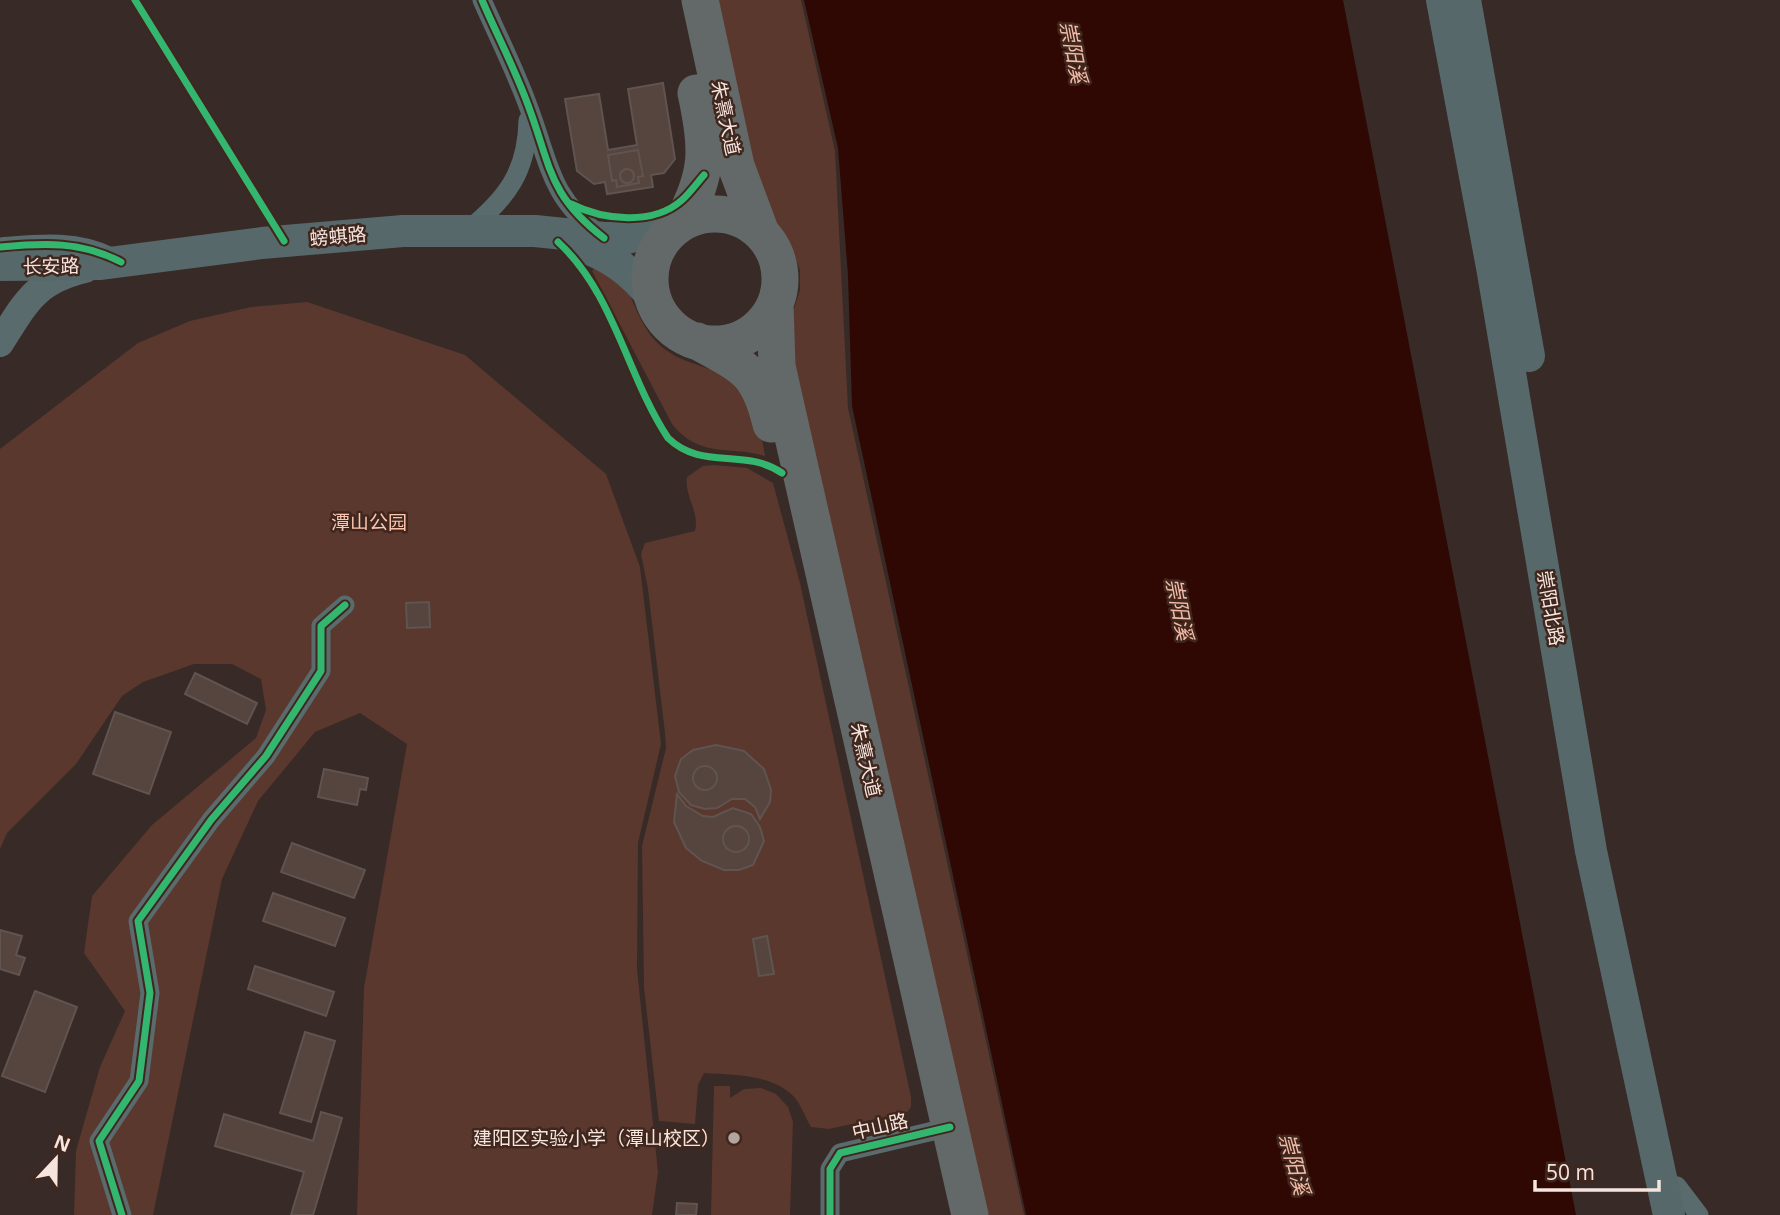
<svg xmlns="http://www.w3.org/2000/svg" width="1780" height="1215" font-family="'Open Sans','Noto Sans SC',sans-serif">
  <rect width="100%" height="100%" fill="#382a26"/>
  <path fill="#5b382d" d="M708 0H801L835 151 848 408 1024 1215H976L789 382 788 327 800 290V270L793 251 768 209 752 174Z
    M597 265 623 277C651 351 659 354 733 376L761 433 765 456C728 445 700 459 672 424L592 271Z
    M307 302 465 355 606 474 640 567 661 744 638 843 637 969 658 1172 652 1215H357L364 988 407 744 360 713 315 732 258 801 222 879 153 1215H74L76 1151 100 1067 125 1011 84 953 92 896 152 825 256 738 266 710 261 679 232 664H194L143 682 122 696 76 764 7 833 0 849V449L138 343 190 321 251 307Z
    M714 465 747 468 773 483 800 583 911 1097V1107L907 1112 829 1129 811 1127C806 1119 803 1110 798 1102 779 1074 734 1075 704 1073L698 1085 695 1124 659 1121 644 987 642 846 666 748 665 733 648 589 641 554 645 543 695 531C700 511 684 497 687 477L703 466Z
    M714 1086H730V1098L744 1089 761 1088 776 1094 788 1107 793 1122 790 1215H711Z"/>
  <path fill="#2f0803" d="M804 0H1343L1576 1215H1026L852 406 848 275 838 148Z"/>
  <path fill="#56443f" stroke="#5f5450" stroke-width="2" d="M663 83 675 159 664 173 651 175 653 187 607 194 605 182 594 184 577 171 565 99 599 94 608 150 637 145 628 89Z
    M638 150 643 176 638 177 639 183 617 187 616 180 612 181 608 155Z
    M620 176a7 7 0 1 1 14 0a7 7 0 1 1-14 0Z
    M429 602 430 627 407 628 406 603Z
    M195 673 257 703 247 724 185 694Z
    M115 712 171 732 149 794 93 774Z
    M716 745 744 751 764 769 771 790 770 802 760 819 755 807 745 799H732L717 808 705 809 691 805 679 792 675 776 681 759 693 750Z
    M693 778a12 12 0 1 1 24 0a12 12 0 1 1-24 0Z
    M324 769 368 778 366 790 360 789 357 805 318 797Z
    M677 794 686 806 703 816 713 817 733 808 751 814 760 827 764 841 753 865 739 870H724L702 861 686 848 674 822Z
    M723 839a13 13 0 1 1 26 0a13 13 0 1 1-26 0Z
    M292 843 365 870 354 898 281 872Z
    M273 893 345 918 335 946 263 921Z
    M0 930 22 936 16 955 25 958 19 975 0 969Z
    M767 936 774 974 759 976 753 939Z
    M255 966 334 992 326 1016 248 989Z
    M35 991 77 1007 45 1092 2 1076Z
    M305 1032 335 1041 311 1122 280 1113Z
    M321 1112 342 1118 313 1215H291L304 1172 215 1146 224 1114 313 1141Z
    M677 1203 697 1204 696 1215H676Z"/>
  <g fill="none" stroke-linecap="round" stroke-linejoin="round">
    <path stroke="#596b6d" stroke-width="19" d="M482 0C497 34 514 68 527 103 550 162 547 194 601 236
      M468 230C507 198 527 172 528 120
      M0 247C37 244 76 239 111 257
      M1677 1186 1699 1215
      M122 1215 99 1141 139 1081 150 993 138 921 211 820 266 756 321 671V626L345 605
      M830 1215V1169L840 1153 950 1127"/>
    <path stroke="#5a6b6d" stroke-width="28" d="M0 343C26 302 35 281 85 269"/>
    <path stroke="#57686a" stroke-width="32" d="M1442 0 1492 267 1591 851 1669 1215
      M1465 0 1529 356
      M576 244C610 256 631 270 653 298
      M0 265 101 264 262 243 403 231H535L604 238H627L676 227"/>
    <path stroke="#636969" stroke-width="37" d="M700 0 736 166 761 233
      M650 279a65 65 0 1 1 130 0a65 65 0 1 1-130 0Z
      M682 223C709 173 708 148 696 93
      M775 304 777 366 783 393 970 1215
      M697 341C744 367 758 370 771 424"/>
    <defs>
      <path id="cycleway" d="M135 0 284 241
        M482 0C497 35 515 69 528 105 551 166 548 195 604 238
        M571 204C603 220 653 226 682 200 690 193 697 183 704 175
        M558 242C614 293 627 376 668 438 702 471 744 447 782 473
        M0 247C44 243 81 241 121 262
        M122 1215 99 1141 139 1081 150 993 138 921 211 820 266 756 321 671V626L345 605
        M830 1215V1169L840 1153 950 1127"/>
    </defs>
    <use href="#cycleway" stroke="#40271e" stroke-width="11"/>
    <use href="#cycleway" stroke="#33b770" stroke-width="7"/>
  </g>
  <circle fill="#b4a49e" stroke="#40271e" stroke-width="2.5" cx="734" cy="1138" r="7"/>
  <g text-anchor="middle" stroke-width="5" stroke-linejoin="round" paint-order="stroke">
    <g font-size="19" fill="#f6e5df" stroke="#40271e">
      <text transform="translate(726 118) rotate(78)" y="7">朱熹大道</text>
      <text transform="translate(338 236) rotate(-5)" y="7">螃蜞路</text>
      <text transform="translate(51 266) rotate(-1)" y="7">长安路</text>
      <text transform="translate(1551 608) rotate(80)" y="7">崇阳北路</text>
      <text transform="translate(866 760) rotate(77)" y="7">朱熹大道</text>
      <text transform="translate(880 1126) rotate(-13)" y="7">中山路</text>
    </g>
    <g font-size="19" fill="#fdc3af" stroke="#40271e">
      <text x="369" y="529">潭山公园</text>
    </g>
    <g font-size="19" fill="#f6e5df" stroke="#40271e" text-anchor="end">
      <text x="720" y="1145">建阳区实验小学（潭山校区）</text>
    </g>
    <g font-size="21" font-style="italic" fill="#f4bba8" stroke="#40271e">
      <text transform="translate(1073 52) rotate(79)" y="7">崇阳溪</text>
      <text transform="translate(1179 609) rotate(79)" y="7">崇阳溪</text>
      <text transform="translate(1294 1164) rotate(75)" y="7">崇阳溪</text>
    </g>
  </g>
  <g transform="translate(56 1159) rotate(22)" stroke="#40271e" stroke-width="5" paint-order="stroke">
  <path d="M0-5L12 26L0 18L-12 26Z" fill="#f6e5df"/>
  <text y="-10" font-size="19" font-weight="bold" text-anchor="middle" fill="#f6e5df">N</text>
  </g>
  <path d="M1535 1180v10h124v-10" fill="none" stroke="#f6e5df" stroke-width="3.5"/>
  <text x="1546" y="1180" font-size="21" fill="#f6e5df" stroke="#40271e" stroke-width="5" paint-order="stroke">50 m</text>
</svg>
